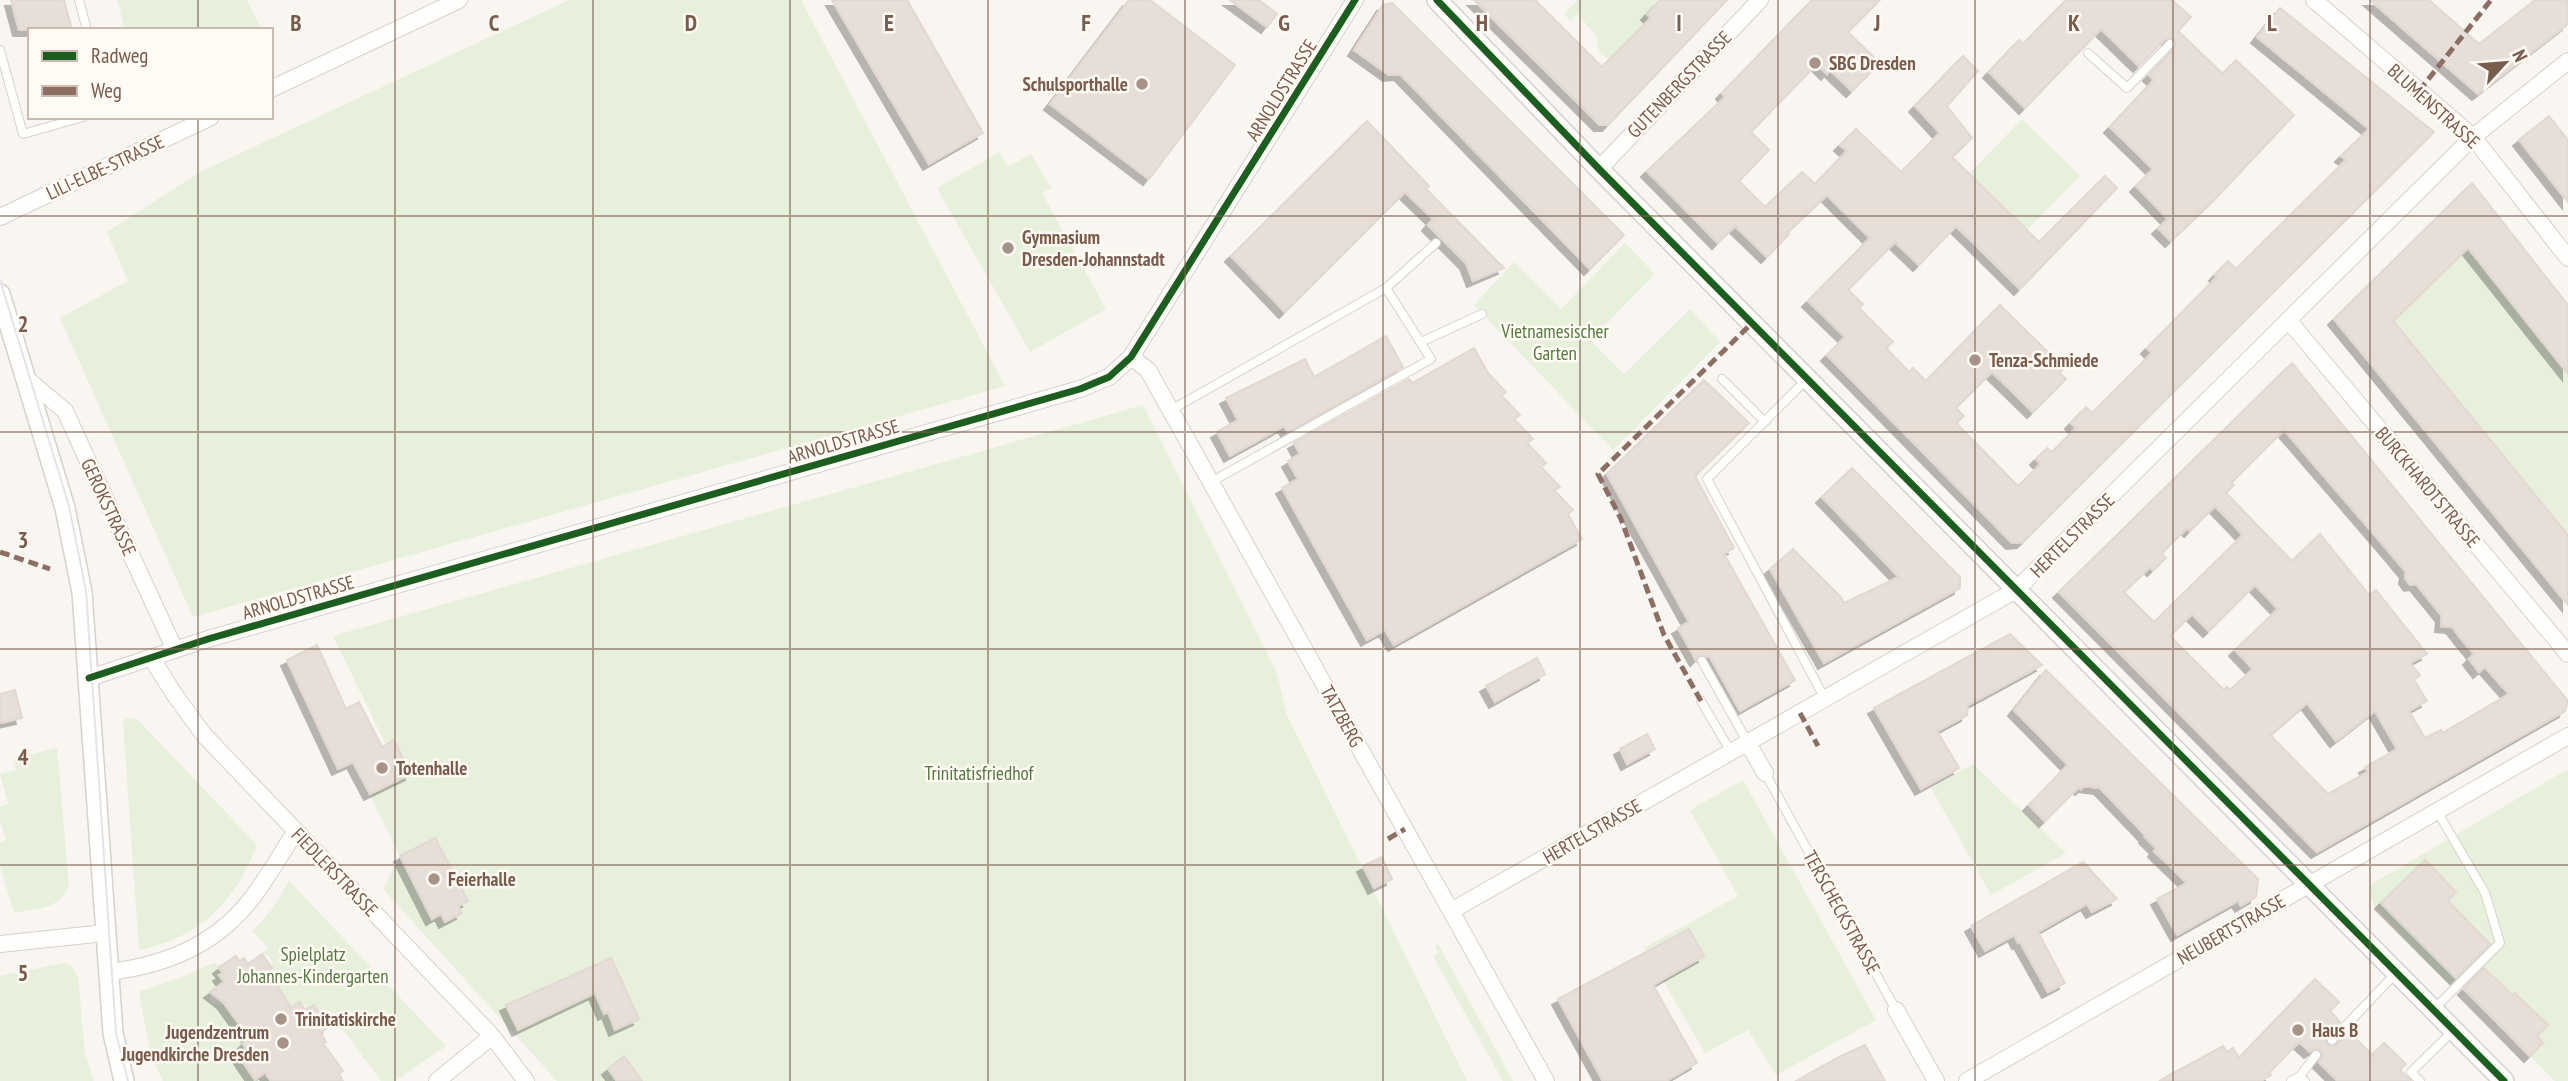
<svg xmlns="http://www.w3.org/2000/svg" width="2568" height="1081" font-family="'PT Sans Narrow',sans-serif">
  <defs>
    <filter id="shadow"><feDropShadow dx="-6" dy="6" stdDeviation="0" flood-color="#0004"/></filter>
  </defs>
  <rect width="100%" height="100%" fill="#f9f5f0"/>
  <path fill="#e7f0db" d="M117 0H247L262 30H125Z
    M569 0H801L1005 386 193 617 60 318 128 281 107 232 200 172Z
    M1578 0H1669L1658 2 1647 14 1651 18 1611 60 1600 54 1596 36 1578 14 1570 21 1564 14Z
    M2022 119 2080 176 2027 230 1969 174Z
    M1000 152 1008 167 1031 154 1051 188 1042 193 1106 309 1030 352 937 188Z
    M1625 243 1655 274 1590 340 1624 374 1690 309 1720 342 1613 450 1474 305 1514 262 1561 309Z
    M2468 248 2568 374V535L2393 321Z
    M1143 405 1276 671 1287 715 1467 1081H557L383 889 400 856 353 761 386 745 333 636Z
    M127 718 137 719 257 845C236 901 200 938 139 950L123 722Z
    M57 748 69 886C59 910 37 908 14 913L0 866V843L6 840 0 821V807L8 804 0 774 16 770 13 759Z
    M1973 764 2066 853 1991 895 1931 788Z
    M2568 769V1081H2555L2464 989 2449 985 2375 907 2369 894 2372 884Z
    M1743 780 1876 1020 1776 1075 1748 1030 1705 1053 1644 948 1738 896 1690 810Z
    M289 881 446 1046 395 1081H381L343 1030 329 1026 315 1005 310 1007 301 1004 291 1010 284 996 265 973 271 969 272 961 268 956 262 954 268 948 253 931 273 908Z
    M1438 944 1513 1081H1503L1433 956 1439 953 1435 946Z
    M64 963 72 966 78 978 85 1054 94 1081H0V976Z
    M213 963 221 966 219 976 226 984 210 991 209 998 213 1003 220 1005 226 1000 253 1037 244 1042 245 1047 240 1058 258 1078H267L277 1081H163L151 1056 139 992 185 976Z"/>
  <path fill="#e6ded7" stroke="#e2d8d2" stroke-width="2" fill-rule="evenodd" filter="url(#shadow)" d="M11 0H64L72 30H19Z
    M832 0H907L983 133 929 164Z
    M1129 0H1150L1235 65 1149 179 1050 104Z
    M1230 0H1259L1277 14 1267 27Z
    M1474 0H1535L1602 67 1651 18 1647 14 1660 0H1727L1608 125H1600Z
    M1812 0H1880L1848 32 1880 63 1852 91 1830 70 1827 74 1817 64 1751 132 1769 150 1739 181 1765 207 1802 172 1815 184 1847 151 1840 145 1856 129 1901 172 1940 133 1915 106 1963 56 1978 71 1947 106 1972 138 1952 157 2039 242 2105 176 2117 188 2020 289 1956 226 1919 265 1895 242 1848 290 1863 304 1859 308 1893 342 1886 348 1909 372 1913 368 1926 381 2000 305 2064 368 2060 373 2066 379 2033 412 1992 372 1956 408 1964 416 1956 423 2018 486 2041 464 2036 459 2047 448 2052 452 2076 428 2071 423 2086 407 2092 413 2152 353 2147 348 2217 277 2215 275 2228 261 2236 269 2346 160 2341 156 2369 129 2257 37 2280 8 2434 132 2023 542 2012 543 1827 355 1845 337 1808 301 1870 238 1827 195 1788 232 1789 234 1767 257 1735 226 1718 243 1647 171 1725 97 1722 93Z
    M2066 0H2172L2191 17 2178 31 2223 74 2236 60 2294 115 2216 198 2171 241 2158 228 2168 219 2136 186 2153 169 2110 127 2154 80 2149 75 2175 48 2176 43 2174 39H2165L2139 66 2101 29 2025 108 1989 72 2019 40 2023 44Z
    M2370 0H2429L2479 44 2535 0H2568V24L2478 94Z
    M1392 3 1624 235 1590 269 1400 74 1389 75 1354 50 1383 5Z
    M2549 116 2568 140V202L2519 140Z
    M1367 121 1429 186 1426 189 1504 268 1473 281 1466 263 1428 225 1433 219 1405 192 1285 312 1231 256Z
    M2472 183 2568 305V374L2468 248 2393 321 2568 535V605L2334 319Z
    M1386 336 1403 367 1288 432 1284 426 1230 456 1217 432 1238 420 1226 398 1305 359 1314 377Z
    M1474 348 1488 373 1506 392 1501 395 1520 415 1514 419 1533 439 1527 443 1546 463 1541 467 1560 487 1554 490 1573 510 1568 514 1582 539 1394 645 1385 630 1367 640 1282 488 1298 479 1288 461 1300 454 1294 443 1409 379 1412 383Z
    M2292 363 2568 701 2565 711 2317 852 2059 592ZM2284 430 2385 547 2406 572 2405 578 2410 585 2416 584 2442 616 2441 626 2452 627 2463 641 2474 654 2469 659 2479 672 2485 667 2509 694 2442 733 2441 730 2425 738 2409 711 2427 701 2414 680 2420 675 2410 663 2427 654 2376 590 2369 595 2320 534 2292 561 2226 493 2234 485 2231 483ZM2215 506 2243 535 2154 622 2124 592 2150 567 2153 570 2166 558 2162 553 2187 528 2190 531ZM2255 585 2278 609 2235 650 2253 669 2230 690 2227 687 2224 690 2170 636 2192 614 2209 631ZM2307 703 2336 741 2375 711 2397 749 2365 767 2368 772 2328 794 2270 735Z
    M1704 380 1749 423 1695 476 1734 548 1724 554 1795 680 1740 711 1710 657 1701 655 1696 660 1678 628 1689 622 1607 474Z
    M1852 468 1960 577V588L1824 663 1770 569 1793 549 1840 596 1844 603 1899 577 1822 497Z
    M2010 634 2042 665 1968 705 1967 715 1937 731 1959 768 1921 789 1874 708Z
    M317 645 346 709 359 702 382 747 394 740 411 774 370 794 353 762 338 769 287 660Z
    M1537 658 1545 674 1495 702 1486 686Z
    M2046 670 2258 879 2256 897 2241 906 2238 901 2177 935 2157 899 2187 883 2154 851 2156 848 2145 837 2146 836 2100 788 2084 786 2081 789 2079 787 2045 821 2029 805 2068 765 2014 710Z
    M15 690 22 718 0 723V694Z
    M1647 734 1655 749 1627 764 1620 749Z
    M435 838 468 901 458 906 462 913 445 922 441 914 432 919 400 856Z
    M1382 857 1392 879 1374 888 1363 866Z
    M2425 860 2456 892 2448 901 2490 944 2456 978 2381 903Z
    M2083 862 2117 899 2092 912 2087 904 2038 932 2065 983 2048 992 2020 942 2018 943 2014 935 1985 951 1971 926Z
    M1689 929 1704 956 1653 985 1697 1063 1666 1081H1603L1558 999Z
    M262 954 272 968 268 971 291 1008 300 1002 305 1010 314 1005 329 1026 321 1033 326 1042 323 1043 343 1071 339 1074 343 1081H271L265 1072 255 1080 240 1058 248 1052 243 1044 249 1038 223 1002 210 992 224 982 219 975 223 973 219 968 221 966 236 956 239 961 244 958 248 964Z
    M611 958 639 1019 615 1030 608 1012 604 1014 595 993 518 1030 506 1005Z
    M2484 968 2512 995 2515 993 2548 1025 2537 1036 2543 1043 2530 1056 2464 989Z
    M2315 979 2339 1002 2330 1011 2340 1022 2327 1036V1044L2334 1046 2349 1032 2372 1055 2384 1043 2406 1064 2400 1070 2411 1081H2338L2319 1062 2323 1055 2320 1050 2314 1049 2310 1052 2299 1042 2269 1073 2271 1075 2260 1081H2159L2223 1046 2227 1052 2233 1048 2239 1058Z
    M1865 1045 1885 1081H1796L1839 1057Z
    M624 1056 642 1081H617L608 1069Z"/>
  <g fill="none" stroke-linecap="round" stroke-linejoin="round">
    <defs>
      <path id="service" d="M79 0 87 30
        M0 50 23 134 83 117
        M2088 53 2127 88 2170 44
        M1421 342 1482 314
        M1722 379 1765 422
        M1807 379 1707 479 1825 699
        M1171 410 1386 288 1436 243
        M1211 482 1431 359 1386 288
        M1702 661 1748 743
        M1701 701 1731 752
        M1765 773 1896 1010
        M2433 1010 2500 943 2485 893 2437 811
        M2332 1040 2396 973
        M2300 1076 2316 1055
        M2291 1081 2300 1076 2305 1081
        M2420 1081 2411 1072 2454 1030"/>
      <path id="minor" d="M2314 0 2473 137 2568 258
        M271 89 459 0
        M1599 169 1760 0
        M0 217 211 117
        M2288 320 2568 654
        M1131 357 1148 370 1546 1081
        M26 378 65 411 175 650
        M151 657 174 694 204 735 492 1036 526 1081
        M89 678 208 639 1080 389 1109 377 1131 357 1355 0
        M1748 743 1765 773
        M1451 911 2016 590 2473 137 2568 61
        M0 944 105 933
        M108 972C162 966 213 946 248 903 266 881 280 855 296 831
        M1896 1010 1936 1081
        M437 1081 492 1036
        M1967 1081 2568 736"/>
      <path id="tertiary" d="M1437 0 1599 169 2504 1081
        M0 294 65 508 82 592 113 1033 124 1081"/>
    </defs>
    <use href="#service" stroke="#d7d1cb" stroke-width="10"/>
    <use href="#minor" stroke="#d7d1cb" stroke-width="18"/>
    <use href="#tertiary" stroke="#d7d1cb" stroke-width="22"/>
    <use href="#service" stroke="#fefefd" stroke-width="8"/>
    <use href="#minor" stroke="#fefefd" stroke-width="16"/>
    <use href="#tertiary" stroke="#fefefd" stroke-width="19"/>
    <path stroke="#e6e3e7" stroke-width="2" d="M0 280 69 506 86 591 116 1033 128 1081"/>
    <path stroke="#8d6e63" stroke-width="5" stroke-dasharray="10 5" stroke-linecap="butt" d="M2419 91 2491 0
      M0 552 50 569
      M1701 701 1664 635 1621 519 1598 474 1752 323
      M1800 713 1818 746
      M1388 839 1405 829"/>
    <defs>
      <path id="cycleway" d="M1437 0 1599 169 2504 1081
        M89 678 208 639 1080 389 1109 377 1131 357 1355 0"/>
    </defs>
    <use href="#cycleway" stroke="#fffaf3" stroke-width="11"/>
    <use href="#cycleway" stroke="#1b5e20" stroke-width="7"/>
  </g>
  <path fill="none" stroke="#7a5c4d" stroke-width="2" stroke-opacity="0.55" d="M198 0V30M395 0V1081M593 0V1081M790 0V1081M988 0V1081M1185 0V1081M1383 0V1081M1580 0V1081M1778 0V1081M1975 0V1081M2173 0V1081M2370 0V1081M198 117V1081M0 216H2568M0 432H2568M0 649H2568M0 865H2568"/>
  <g fill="#a69286" stroke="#fffaf3" stroke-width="2.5">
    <circle cx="1815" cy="63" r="7"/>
    <circle cx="1142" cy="84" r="7"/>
    <circle cx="1008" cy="248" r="7"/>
    <circle cx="1975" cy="360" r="7"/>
    <circle cx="382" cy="768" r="7"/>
    <circle cx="434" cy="879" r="7"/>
    <circle cx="281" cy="1019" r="7"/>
    <circle cx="2298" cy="1030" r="7"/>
    <circle cx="283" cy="1043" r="7"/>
  </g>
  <g text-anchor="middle" stroke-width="5" stroke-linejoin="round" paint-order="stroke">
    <g font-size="19" font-weight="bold" fill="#7a5c4d" stroke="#fffaf3" text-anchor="start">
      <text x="1829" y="70">SBG Dresden</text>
      <text x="1128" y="91" text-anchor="end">Schulsporthalle</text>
      <text x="1022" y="244">Gymnasium<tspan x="1022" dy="22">Dresden-Johannstadt</tspan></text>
      <text x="1989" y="367">Tenza-Schmiede</text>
      <text x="396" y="775">Totenhalle</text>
      <text x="448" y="886">Feierhalle</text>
      <text x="295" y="1026">Trinitatiskirche</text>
      <text x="2312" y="1037">Haus B</text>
      <text x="269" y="1039" text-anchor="end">Jugendzentrum<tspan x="269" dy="22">Jugendkirche Dresden</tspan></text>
    </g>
    <g font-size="19" fill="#7a5c4d" stroke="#fffaf3">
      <text transform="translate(1679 84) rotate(-46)" y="7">GUTENBERGSTRASSE</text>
      <text transform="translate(1281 90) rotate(-58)" y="7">ARNOLDSTRASSE</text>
      <text transform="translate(2434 106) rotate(42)" y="7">BLUMENSTRASSE</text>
      <text transform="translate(105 167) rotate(-25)" y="7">LILI-ELBE-STRASSE</text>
      <text transform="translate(843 441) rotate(-16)" y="7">ARNOLDSTRASSE</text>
      <text transform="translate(2428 487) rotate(50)" y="7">BURCKHARDTSTRASSE</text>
      <text transform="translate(109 507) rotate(65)" y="7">GEROKSTRASSE</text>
      <text transform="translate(2072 535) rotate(-45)" y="7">HERTELSTRASSE</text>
      <text transform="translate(298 597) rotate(-16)" y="7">ARNOLDSTRASSE</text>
      <text transform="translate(1342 716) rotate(61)" y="7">TATZBERG</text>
      <text transform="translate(1592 831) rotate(-30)" y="7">HERTELSTRASSE</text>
      <text transform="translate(335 872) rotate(46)" y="7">FIEDLERSTRASSE</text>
      <text transform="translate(1842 912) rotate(61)" y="7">TERSCHECKSTRASSE</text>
      <text transform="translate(2231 929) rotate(-30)" y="7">NEUBERTSTRASSE</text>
    </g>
    <g font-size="19" fill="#537a41" stroke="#fffaf3">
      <text x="1555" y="338">Vietnamesischer<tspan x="1555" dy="22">Garten</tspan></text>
      <text x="979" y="780">Trinitatisfriedhof</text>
      <text x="313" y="961">Spielplatz<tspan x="313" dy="22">Johannes-Kindergarten</tspan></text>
    </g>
  </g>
  <g font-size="23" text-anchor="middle" font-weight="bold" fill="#7a5c4d" stroke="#fffaf3" stroke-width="5" stroke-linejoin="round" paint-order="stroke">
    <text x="296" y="31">B</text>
    <text x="494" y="31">C</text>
    <text x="691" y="31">D</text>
    <text x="889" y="31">E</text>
    <text x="1086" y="31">F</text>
    <text x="1284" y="31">G</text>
    <text x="1482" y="31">H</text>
    <text x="1679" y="31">I</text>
    <text x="1877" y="31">J</text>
    <text x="2074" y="31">K</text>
    <text x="2272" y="31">L</text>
    <text x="23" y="332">2</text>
    <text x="23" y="548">3</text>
    <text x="23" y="765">4</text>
    <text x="23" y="981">5</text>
  </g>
  <rect x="28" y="28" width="245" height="91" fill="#fffaf3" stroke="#cabbb1" stroke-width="2"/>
  <rect x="42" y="51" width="35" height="10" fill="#1b5e20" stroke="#cabbb1" stroke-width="2"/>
  <text x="91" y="63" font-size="21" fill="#7a5c4d">Radweg</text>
  <rect x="42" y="86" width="35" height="10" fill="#8d6e63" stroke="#cabbb1" stroke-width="2"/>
  <text x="91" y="98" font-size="21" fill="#7a5c4d">Weg</text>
  <g transform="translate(2505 63) rotate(64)" stroke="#fffaf3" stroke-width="5" paint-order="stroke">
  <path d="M0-5L12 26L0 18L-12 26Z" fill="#7a5c4d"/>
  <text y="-10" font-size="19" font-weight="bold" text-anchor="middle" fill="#7a5c4d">N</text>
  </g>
</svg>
